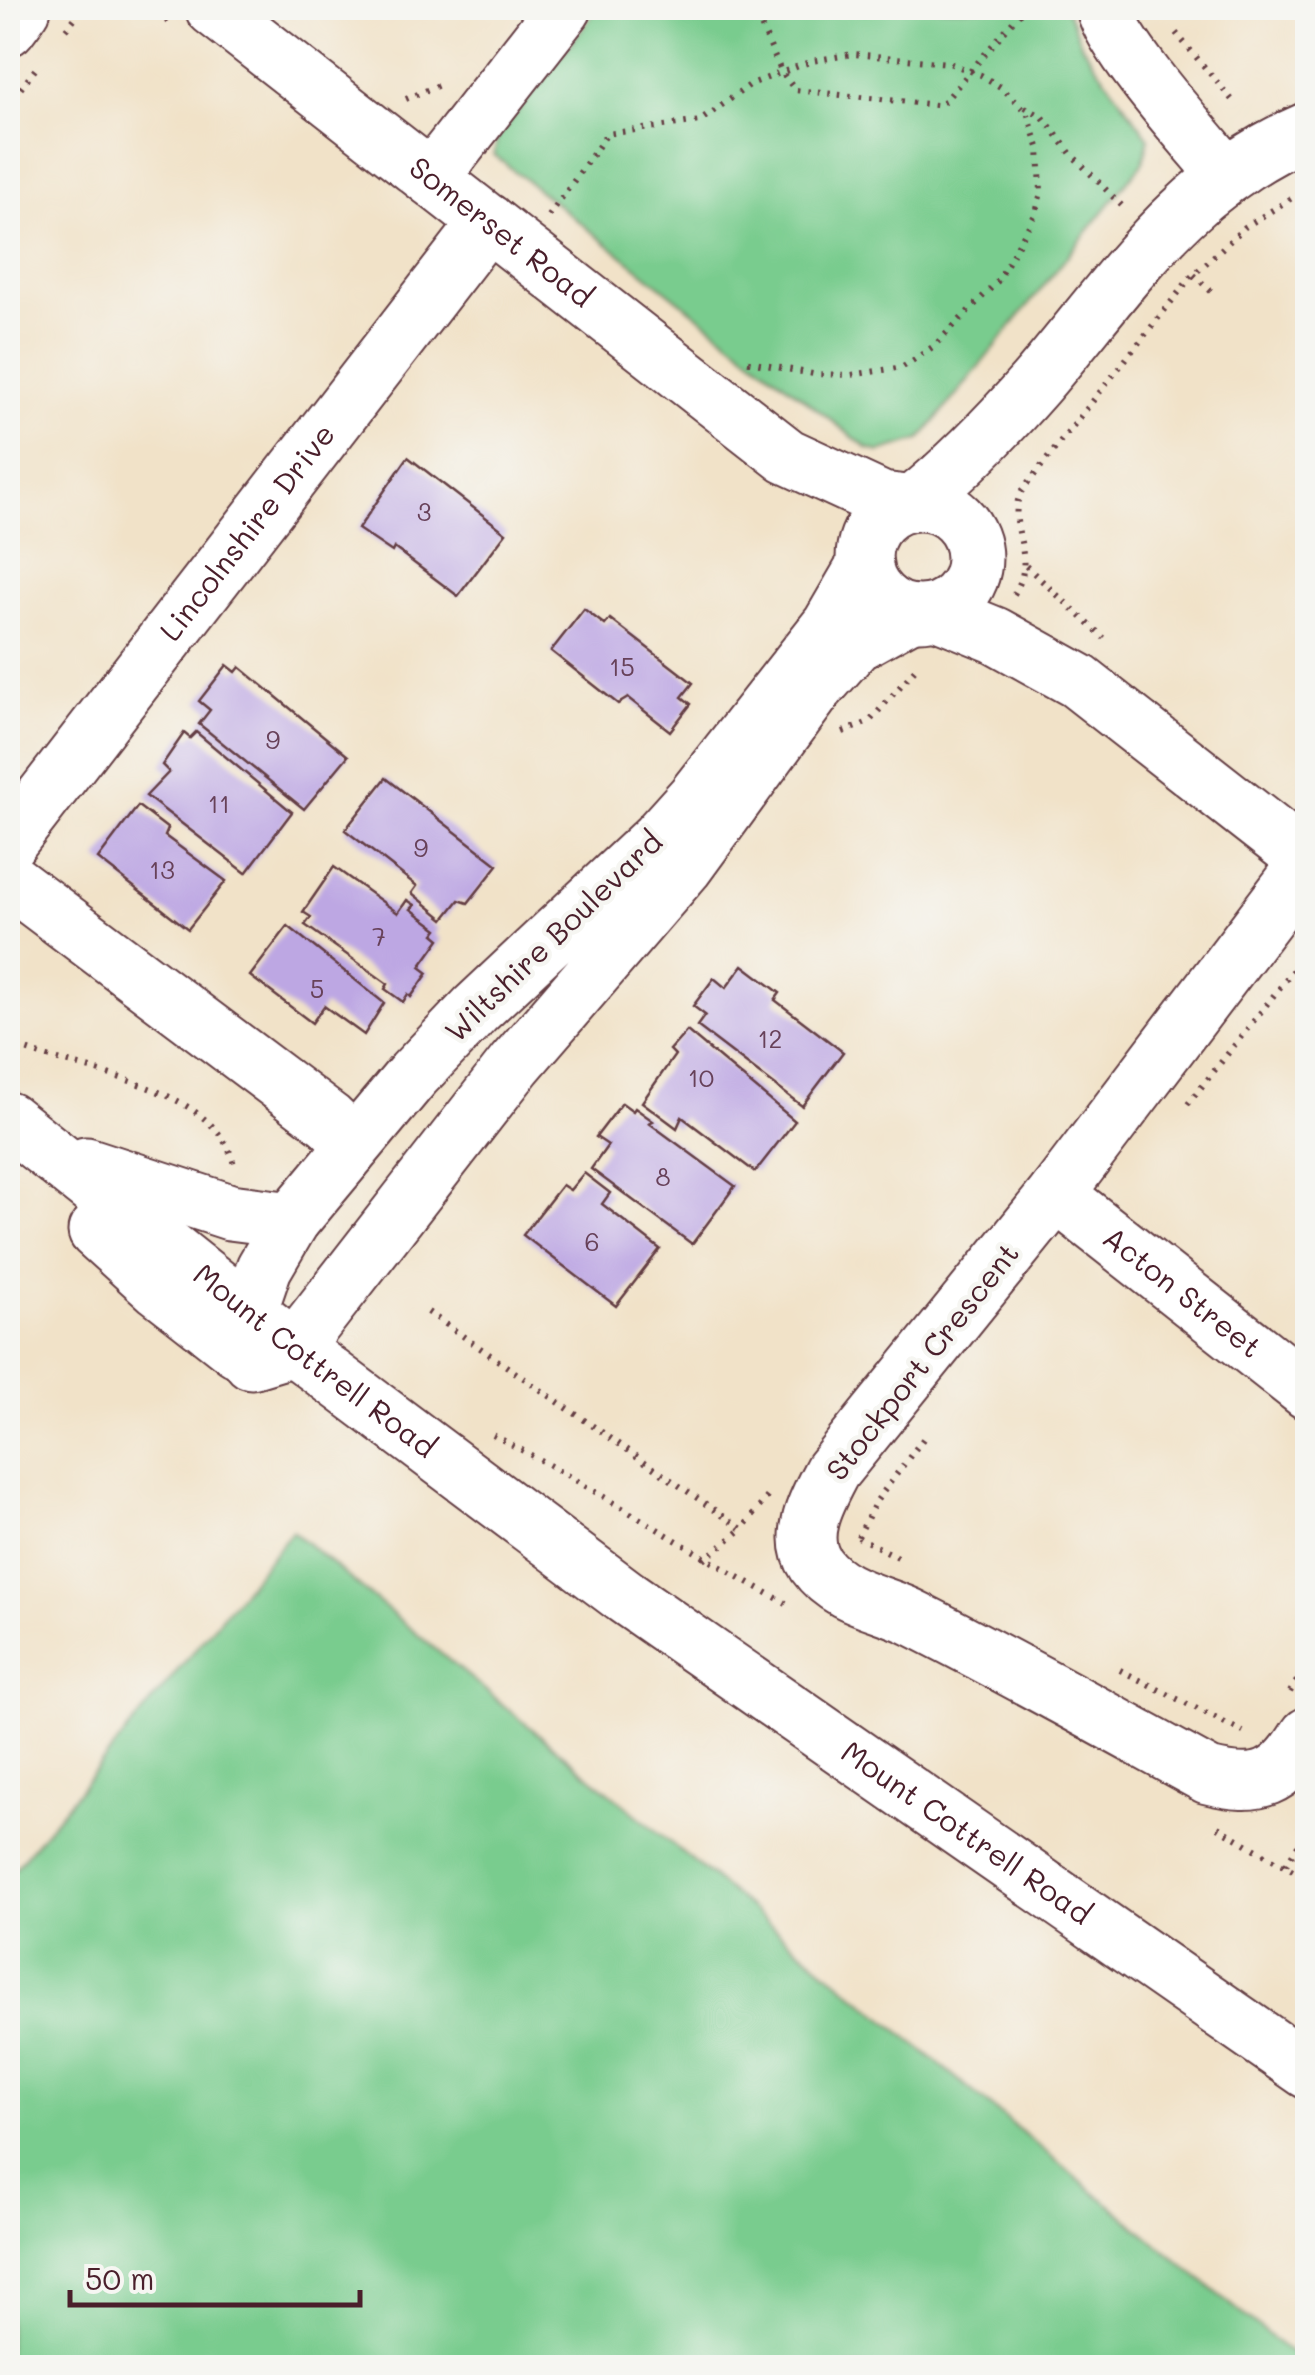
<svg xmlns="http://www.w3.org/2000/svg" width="1315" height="2375" font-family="Mali,sans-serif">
  <rect width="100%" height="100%" fill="#f6f6f2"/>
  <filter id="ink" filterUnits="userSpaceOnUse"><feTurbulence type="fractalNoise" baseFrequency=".01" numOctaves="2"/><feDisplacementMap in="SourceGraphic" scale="20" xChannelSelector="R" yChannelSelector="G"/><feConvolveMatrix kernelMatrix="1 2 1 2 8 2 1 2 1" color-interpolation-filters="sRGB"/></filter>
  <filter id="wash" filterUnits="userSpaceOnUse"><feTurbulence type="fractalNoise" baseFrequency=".0048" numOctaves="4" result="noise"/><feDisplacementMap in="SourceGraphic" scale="40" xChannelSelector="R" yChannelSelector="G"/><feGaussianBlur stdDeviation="2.25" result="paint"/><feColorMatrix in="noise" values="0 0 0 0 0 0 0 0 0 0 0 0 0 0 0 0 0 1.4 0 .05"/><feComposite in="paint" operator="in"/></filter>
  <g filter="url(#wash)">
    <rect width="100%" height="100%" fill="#f1e2c8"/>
    <path fill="#79cc8e" stroke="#62765c" stroke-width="2.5" d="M598 8H1066L1082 46 1149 138 1143 162 920 440 880 452 867 448 494 155 497 138Z
      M292 1531 1307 2367H8V1877Z"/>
    <g id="blocks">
      <path fill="#bda7e3" d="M408 457 506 533 458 596 394 548 392 552 358 529Z
        M584 609 605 625 610 619 693 683 682 697 691 704 670 731 628 698 618 704 551 651Z
        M227 665 236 672 240 667 348 756 304 809 199 724 210 710 199 701Z
        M196 732 292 812 246 873 146 796 169 772 162 765 184 733 190 738Z
        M386 778 498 865 468 903 459 900 444 919 412 893 417 886 345 830Z
        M138 806 168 829 165 836 226 881 188 929 98 859Z
        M334 867 398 913 407 900 415 905 411 909 438 929 434 934 440 939 420 967 428 973 411 997 408 994 403 1002 385 989 388 984 305 925 311 917 303 912Z
        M288 926 384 1003 364 1035 324 1006 312 1023 250 976Z
        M743 965 780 993 775 1000 843 1052 802 1106 697 1026 705 1015 693 1006 714 978 726 988Z
        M687 1031 795 1121 755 1172 682 1117 677 1128 642 1102 675 1055 670 1050Z
        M622 1103 633 1111 635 1108 653 1121 649 1123 735 1186 692 1244 591 1169 608 1145 596 1137Z
        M584 1173 610 1193 602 1204 660 1249 616 1306 523 1235 562 1185 570 1190Z"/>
    </g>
  </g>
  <g filter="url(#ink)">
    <use href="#blocks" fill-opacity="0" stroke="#633c43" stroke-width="2.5"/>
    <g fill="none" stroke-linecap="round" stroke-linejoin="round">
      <defs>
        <g id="minor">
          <path id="s1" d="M213 8 787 456 882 500 907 503"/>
          <path d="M1104 8C1114 48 1197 139 1226 174"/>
          <path d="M8 28 23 8"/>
          <path d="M431 178 564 8"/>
          <path d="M915 502C959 467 998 426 1035 384 1122 283 1179 185 1308 130"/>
          <circle cx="919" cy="558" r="55"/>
          <path d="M865 565 830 625 694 798 658 838 476 1009 413 1075 292 1220 264 1268 249 1312 251 1361 294 1348 515 1064 685 867 816 688 855 644 911 613"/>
          <path d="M936 611 995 635 1078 681 1308 861"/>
          <path id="s2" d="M8 843 488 222"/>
          <path d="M1308 862 1056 1194 832 1471C818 1498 796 1535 816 1565 839 1598 884 1602 916 1619 1015 1669 1111 1723 1208 1776 1260 1789 1281 1780 1308 1735"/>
          <path d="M8 879 329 1120 354 1144"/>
          <path id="s3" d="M8 1120 294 1348 626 1597 1308 2071"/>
          <path d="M86 1165 230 1212 292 1220"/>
          <path id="s4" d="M1056 1194 1308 1392"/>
          <path d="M96 1231 159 1288 237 1349"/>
        </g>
      </defs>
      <use href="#minor" stroke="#633c43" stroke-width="59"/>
      <path stroke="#633c43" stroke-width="6" stroke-dasharray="2.5 8" stroke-linecap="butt" d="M149 8 168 22
        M753 8 781 71 795 90 936 105 945 101 1024 8
        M66 29 83 8
        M1176 33 1233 101
        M406 99 444 83
        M8 105 37 67
        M1025 107 1043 117 1072 155 1124 208
        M549 216 607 134 700 121 751 84 812 61 853 54 949 63 981 75 1002 88 1027 112 1039 147 1041 192 1036 213 997 282 934 346 903 367 851 375 813 374 744 361
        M1194 275 1215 295
        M1026 566 1104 638
        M1014 594C1039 556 1005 526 1021 492L1190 278 1245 227 1308 188
        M843 732 869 722 918 666
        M8 1043C72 1072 215 1082 234 1165
        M1188 1104 1308 952
        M428 1312 742 1529 768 1496
        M493 1435C593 1486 686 1550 786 1603
        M858 1537 875 1503 923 1439
        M858 1537 904 1560
        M704 1560 742 1529
        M1120 1670 1243 1732
        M1290 1692 1308 1663
        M1218 1827 1308 1880
        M1286 1865 1308 1828"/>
      <use href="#minor" stroke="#fff" stroke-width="55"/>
    </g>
  </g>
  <g text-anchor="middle" stroke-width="9" stroke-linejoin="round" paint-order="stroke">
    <g font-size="25" fill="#674159">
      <text x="424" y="521">3</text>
      <text x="622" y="676">15</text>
      <text x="273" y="749">9</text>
      <text x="219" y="813">11</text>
      <text x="421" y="857">9</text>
      <text x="162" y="879">13</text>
      <text x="379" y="946">7</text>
      <text x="317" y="998">5</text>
      <text x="770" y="1048">12</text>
      <text x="701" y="1087">10</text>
      <text x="663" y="1186">8</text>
      <text x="592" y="1251">6</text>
    </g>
    <g font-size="30" fill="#4a1f2b" stroke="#f6f6f2">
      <text dy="10" stroke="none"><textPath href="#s1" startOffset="365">Somerset Road</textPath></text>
      <text dy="10" stroke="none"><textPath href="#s2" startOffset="392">Lincolnshire Drive</textPath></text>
      <text transform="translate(554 937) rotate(-44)" y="10">Wiltshire Boulevard</text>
      <text dy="10" stroke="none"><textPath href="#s4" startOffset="160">Acton Street</textPath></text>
      <text dy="10" stroke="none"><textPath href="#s3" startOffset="390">Mount Cottrell Road</textPath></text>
      <text transform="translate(923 1362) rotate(-52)" y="10">Stockport Crescent</text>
      <text dy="10" stroke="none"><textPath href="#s3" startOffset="1195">Mount Cottrell Road</textPath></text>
    </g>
  </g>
  <rect width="1315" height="2375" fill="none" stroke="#f6f6f2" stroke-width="40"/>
  <path d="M70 2290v15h290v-15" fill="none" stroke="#4a1f2b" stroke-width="5"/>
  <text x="85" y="2290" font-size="30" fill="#4a1f2b" stroke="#f6f6f2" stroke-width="8" paint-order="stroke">50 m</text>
</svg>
